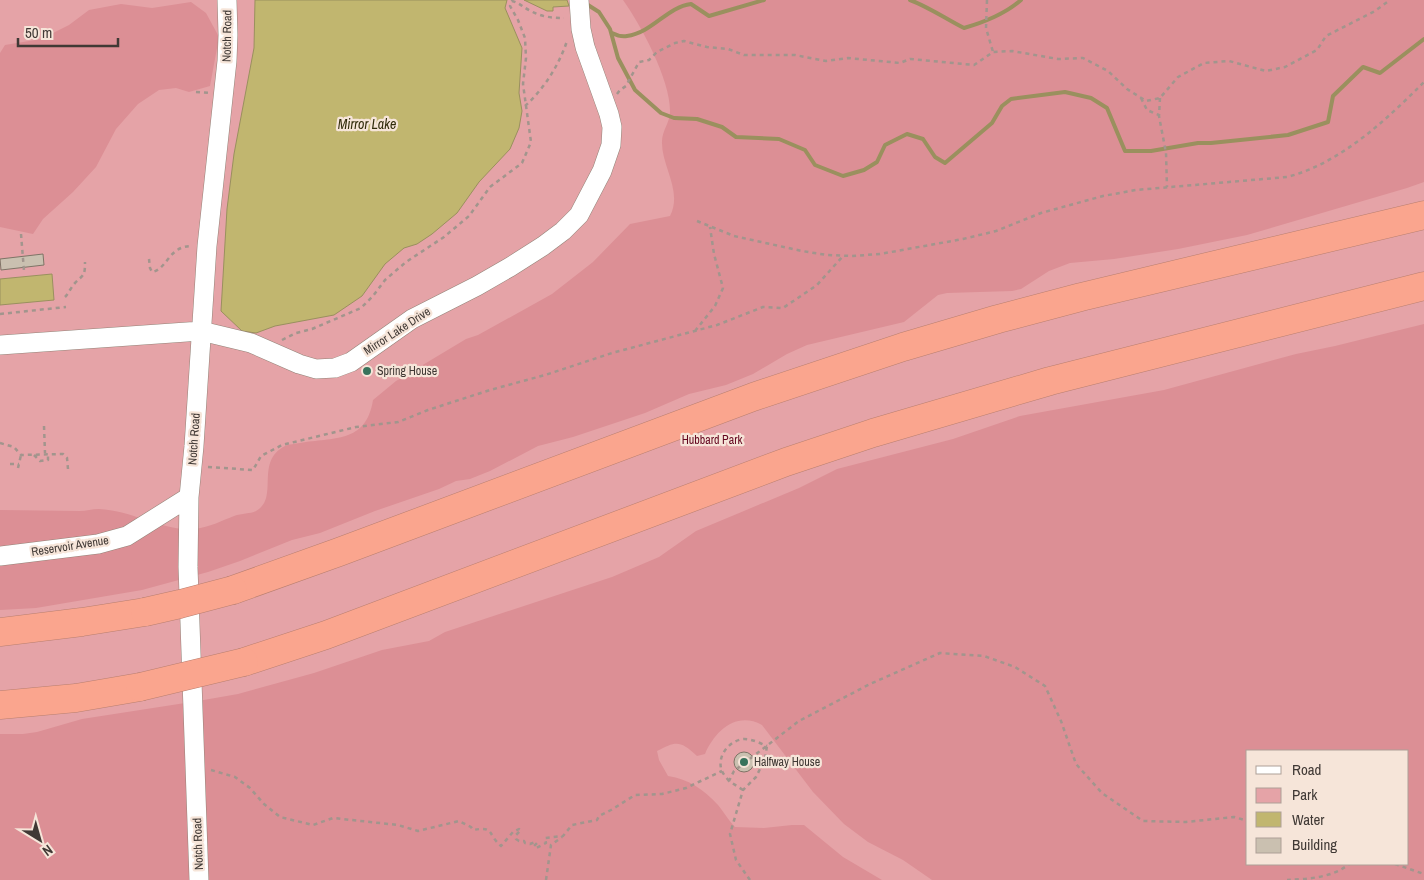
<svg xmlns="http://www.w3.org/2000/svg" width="1424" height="880" font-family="'Archivo Narrow',sans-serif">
  <rect width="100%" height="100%" fill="#f6e5d9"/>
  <path fill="#e5a3a7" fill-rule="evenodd" d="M0 0H1424V880H0ZM1248 751H1408V864H1248Z"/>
  <path fill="#dc8f95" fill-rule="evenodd" d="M623 0H1424V182L1407 188 1247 235 1178 249 1114 259 1070 263 1049 271 1021 289 1012 291 947 293 938 295 904 322 807 345 787 354 753 374 726 385 689 394 645 413 573 437 538 446 490 471 470 479 456 481 439 489 375 511 320 533 292 540 240 561 208 572 142 590 36 608 0 610V510C27 510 53 511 80 511 86 511 92 509 99 509 131 510 165 532 195 529 210 527 221 521 234 516 242 513 250 514 256 511 280 498 254 462 285 446 289 444 295 444 300 443 333 437 366 444 373 400L396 381 466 339 478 335 552 294 593 262 630 224 670 216C683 191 661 166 662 141 662 131 670 122 670 112 671 81 641 25 623 0Z
    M191 2 206 13 219 37 210 86 189 92 176 88 159 90 138 104 116 129 96 167 73 192 43 219 33 234 0 227V53L5 45 41 39 69 25 89 10 121 4 152 8Z
    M1424 324V880H932L903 860 868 842 844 824 813 792 762 725C736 711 715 731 705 754L697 756C680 740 676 741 657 751L659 760 668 776C689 779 704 790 718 805 724 812 728 820 735 827L764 828 792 825H804L843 857 882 880H0V734H23L37 732 82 719 198 701 238 694 314 673 382 650 429 641 445 632 612 577 659 557 696 531 799 488 837 469 953 439 1020 416 1164 390 1296 354 1335 346ZM1248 751H1408V864H1248Z"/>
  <path fill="#c1b66f" stroke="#9a905e" d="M255 0H507L505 8 522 48 519 93 522 111 519 128 510 149 479 182 457 213 432 234 417 244 404 248 385 264 362 296 334 315 275 326 256 333 242 331 221 311 227 209 234 154 254 48Z
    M524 0H567L569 6 553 7V11H547Z
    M52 274 54 300 0 305V279Z"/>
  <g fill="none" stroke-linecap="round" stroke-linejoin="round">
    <path stroke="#9a905e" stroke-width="4" d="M910 0C929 7 946 19 964 28 985 22 1005 14 1021 0
      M588 5 599 12 610 29 618 58 635 90 661 113 674 118 697 119 722 127 736 137 779 139 805 150 815 165 843 176 864 170 877 162 885 145 907 134 923 139 935 157 945 163 992 123 1002 106 1011 99 1065 92 1091 98 1107 108 1125 151H1151L1198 143H1211L1288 135 1328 122 1333 96 1363 67 1380 73 1424 39
      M612 33C616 35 622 37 627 36 652 33 667 7 691 4L709 16 764 0"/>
  </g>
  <path fill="#cac0b0" stroke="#7e7466" d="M43 254 44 265 1 270 0 259Z
    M734 762a10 10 0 1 1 20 0a10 10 0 1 1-20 0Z"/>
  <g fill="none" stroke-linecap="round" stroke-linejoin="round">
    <defs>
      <path id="minor" d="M0 345 201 331 251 343 299 364 316 369 335 368 351 362 412 319 477 286 510 267 543 246 563 231 579 215 602 171 611 145 612 127 609 114 585 47 581 29 579 0
        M0 556 98 544 127 536 189 497
        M199 880 188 567 189 497 194 446 207 246 227 61 228 35 227 0"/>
      <path id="highway" d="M233 590 339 552 753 397 903 347 998 319 1081 297 1424 215
        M0 632 82 622 145 612
        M244 662 326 635 786 462 873 433 1050 381 1424 286
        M0 705 76 698 140 687"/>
    </defs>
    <use href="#minor" stroke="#938378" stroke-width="20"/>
    <use href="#highway" stroke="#b97f6f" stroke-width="29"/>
    <path stroke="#a2958d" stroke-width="2.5" stroke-dasharray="4 4" stroke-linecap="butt" d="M987 0 986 28 993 52
      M196 92 210 93
      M617 94 620 90 626 86 639 62 649 60 657 52 675 43 684 41 707 47 728 49 744 55H795L826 61 848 58 900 63 910 59 974 65 993 52 1012 51 1058 59 1083 58 1108 71 1127 89 1146 101 1160 98 1178 77 1204 63 1229 61 1266 71 1285 67 1317 50 1326 36 1375 11 1390 0
      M1141 98 1147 110 1159 115
      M1160 98 1159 116 1166 153 1167 187
      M525 106C544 89 559 65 567 41
      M697 221 734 236 802 251 827 255 852 256 880 254 963 239 996 231 1041 213 1103 196 1136 190 1287 177C1341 163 1386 120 1424 82
      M21 234 24 271
      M149 259 150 268 152 272C168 269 168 246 192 246
      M65 297C69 293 71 287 75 283 84 274 85 276 85 262
      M0 314 66 307
      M695 331 715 306 723 288 714 254 710 227
      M282 340 296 333 312 329 361 308 373 296 385 280 406 262 444 237 469 216 490 187 522 163 531 142 523 84 526 58 525 38 518 20 510 6 512 1C520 3 524 8 531 11 541 17 553 18 564 18
      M44 426 45 453
      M0 443 14 447 21 455 63 454 67 458 68 469
      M34 455 40 461 48 460V453
      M10 464H19
      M208 467 253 470 261 456 282 445 356 427 398 422 428 410 490 390 545 375 612 353 717 325 763 307 783 308 817 285 843 256
      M18 468 21 455
      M211 770 235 777 250 788 264 804 280 817 313 825 333 818 398 825 418 831 459 821 471 827 473 830C495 826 487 834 501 846L513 832 519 829 521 830 516 835V839L519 841H524L525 843 530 844 535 842 537 843 534 846 536 848 546 843 545 838 563 836 572 825 597 820 599 816 611 810 635 795 662 794 686 788 722 771
      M729 781C727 778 723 774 722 771 716 757 729 740 744 739 752 739 760 743 767 746
      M743 790 729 781 734 771 799 721 870 684 940 653 984 656 1015 667 1045 686 1061 721 1076 764 1102 793 1143 821 1186 822 1234 817 1248 821
      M1395 864 1424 874
      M546 880 551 845 562 837
      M750 880 736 860 730 834 743 790 756 777 765 759 767 746
      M1287 880C1306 879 1333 878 1349 864"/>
    <use href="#minor" stroke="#fff" stroke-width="19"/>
    <use href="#highway" stroke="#faa58e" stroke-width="28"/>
    <defs>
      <path id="highway-bridge" d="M145 612 180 604 233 590
        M140 687 244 662"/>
    </defs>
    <use href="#highway-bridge" stroke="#b97f6f" stroke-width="29" stroke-linecap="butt"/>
    <use href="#highway-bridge" stroke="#faa58e" stroke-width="28"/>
  </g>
  <g fill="#38735c" stroke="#f6e5d9" stroke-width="2">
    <circle cx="367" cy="371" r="5"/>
    <circle cx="744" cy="762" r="5"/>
  </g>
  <g text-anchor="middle" stroke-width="4.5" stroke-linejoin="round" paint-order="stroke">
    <g font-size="12" fill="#403935" stroke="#f6e5d9">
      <text transform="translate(227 36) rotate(-89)" y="4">Notch Road</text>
      <text transform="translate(397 331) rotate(-33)" y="4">Mirror Lake Drive</text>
      <text transform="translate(194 439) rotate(-86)" y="4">Notch Road</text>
      <text transform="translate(70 546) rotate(-9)" y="4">Reservoir Avenue</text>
      <text transform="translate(198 844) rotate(-92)" y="4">Notch Road</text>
    </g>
    <g font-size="12" fill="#403935" stroke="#f6e5d9" text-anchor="start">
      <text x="377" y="375">Spring House</text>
      <text x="754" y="766">Halfway House</text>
    </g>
    <g font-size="12" fill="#64061f" stroke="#f6e5d9">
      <text x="712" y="444">Hubbard Park</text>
    </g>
    <g font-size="14" font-style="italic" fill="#312c0b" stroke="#f6e5d9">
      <text x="367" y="129">Mirror Lake</text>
    </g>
  </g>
  <rect x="1246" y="750" width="162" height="115" fill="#f6e5d9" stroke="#ada097"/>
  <rect x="1256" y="766" width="25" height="8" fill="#ffffff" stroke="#ada097"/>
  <text x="1292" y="775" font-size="15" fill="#403935">Road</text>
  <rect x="1256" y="788" width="25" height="15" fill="#e5a3a7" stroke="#ada097"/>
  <text x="1292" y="800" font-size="15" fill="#403935">Park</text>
  <rect x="1256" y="812" width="25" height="15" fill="#c1b66f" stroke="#ada097"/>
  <text x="1292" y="825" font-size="15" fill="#403935">Water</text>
  <rect x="1256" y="838" width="25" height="15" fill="#cac0b0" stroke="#ada097"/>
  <text x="1292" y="850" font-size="15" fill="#403935">Building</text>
  <g transform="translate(40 840) rotate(143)" stroke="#f6e5d9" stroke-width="4" paint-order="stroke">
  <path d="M0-4L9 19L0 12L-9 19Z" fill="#403935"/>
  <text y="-8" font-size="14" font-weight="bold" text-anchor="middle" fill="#403935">N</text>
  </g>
  <path d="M18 38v8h100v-8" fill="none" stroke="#403935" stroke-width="2.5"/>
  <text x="25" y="38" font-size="15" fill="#403935" stroke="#f6e5d9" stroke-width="4" paint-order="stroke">50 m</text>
</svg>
